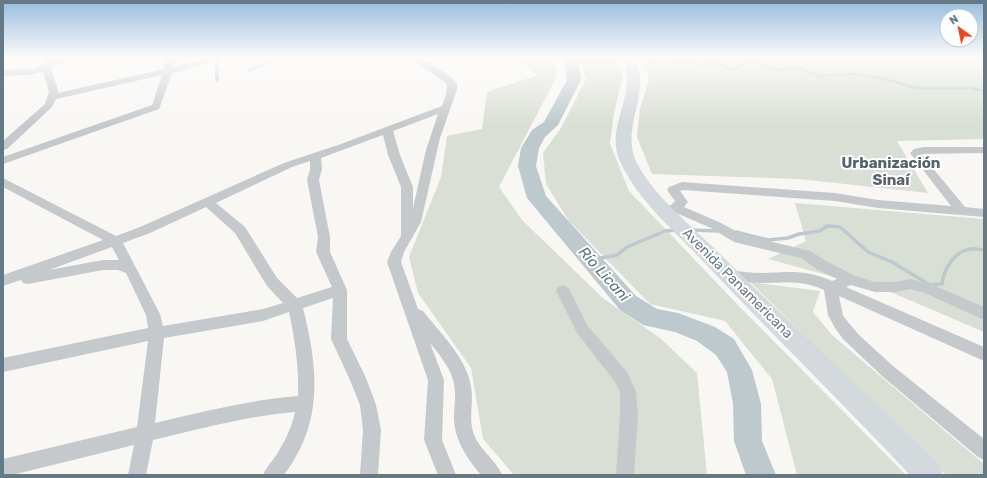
<svg xmlns="http://www.w3.org/2000/svg" width="987" height="478" font-family="Rubik,sans-serif">
  <rect width="100%" height="100%" fill="#f8f7f4"/>
  <path fill="#d9dfd5" d="M512 58H555L557 76 499 187 522 220 604 299 660 338 697 373 707 475H514L483 439 471 368 418 293 409 257 441 177 447 136 482 129 487 92 538 75Z
    M581 58H615L623 76 614 113 610 144 629 191 736 303 906 475H797L772 379 725 321 650 304 569 221 546 184 543 153 561 128 586 79Z
    M640 58H984V139L897 141 928 193 799 179 652 174 637 137 640 109 649 78Z
    M795 203 984 219V332L893 293 768 259 806 241Z
    M750 282 820 291 813 312 832 335 984 464V475H946Z"/>
  <g fill="none" stroke-linecap="round" stroke-linejoin="round">
    <path stroke="#bdc9cd" stroke-width="2.5" d="M572 62 616 63
      M649 63 664 59 702 65 714 63 733 70 748 61 776 70 794 67 820 76 855 74 878 77 916 88H970L984 91
      M249 70 280 58"/>
    <path stroke="#bdc9cd" stroke-width="3.5" d="M690 230 719 231
      M736 232 768 240 788 238 799 234 820 231 827 226 840 227 868 252 892 262 930 285 942 284C944 269 954 251 971 249 975 248 980 250 984 250
      M590 260 617 255 627 247 665 231 678 230"/>
    <path fill="#bdc9cd" fill-rule="evenodd" d="M562 58H576L579 62 581 80 558 125 545 137 539 148 536 166 546 196 636 296 657 309 678 313 715 327 734 339 752 370 761 404 762 441 776 475H746L734 441 733 404 727 372 716 355 697 341 675 332 643 325 620 310 527 198 518 166 521 148 532 130 544 122 567 80 565 62Z"/>
    <path fill="#c5c9cc" fill-rule="evenodd" d="M215 58H219V81L217 82 215 81Z"/>
    <path fill="#c5c9cc" fill-rule="evenodd" d="M43 58H51L53 60 62 58H77L76 60 54 65 52 67C52 77 58 84 58 93L164 69 167 58H175L173 67 208 58H221L220 60 172 73 159 109 3 164V157L152 105 162 75 56 99 52 107 7 149 3 150V141L45 104 49 92 43 72 29 75 3 76V70L35 69 46 63Z
      M410 58H420L429 62 452 78 457 84V89L440 138 421 222 404 252 401 262 418 309 423 311C440 333 466 357 471 386 474 402 468 419 474 435 480 450 496 460 502 475H481C467 458 454 440 454 417 454 405 457 392 453 380 449 366 439 354 430 343L444 380 442 440 456 475H438L424 440 428 380 387 262 391 252 401 236V187L388 155 383 135 321 158 322 169 319 180 330 237V252L347 290V339L366 378 376 405 381 430 378 475H360L363 430 360 405 350 380 331 339 333 298 303 308C318 368 324 422 284 475H263C266 467 272 462 277 454 285 441 292 427 295 412 247 416 200 429 153 440L146 475H128L134 445 12 475H3V459L137 427 148 341 3 372V358L148 328 146 315 126 273 118 270H103L28 284 23 283 21 280 3 286V275L103 240 3 187V178L116 236 140 227 284 163 341 144 442 106 446 95 447 84ZM438 114 426 150 413 208V187L400 155 393 131ZM310 161V169L307 180 318 237 316 252 332 287 297 298 277 278 245 227 216 203 292 167ZM206 207 235 233 267 286 283 303 263 309 163 326 160 314 123 243 150 233ZM112 247 119 260H103L49 270ZM289 312C295 340 299 367 298 396 249 400 202 412 155 423L164 338 263 321Z
      M924 147H984V153L921 154 965 207 984 209V217L878 208 835 201 683 190 680 191 688 202 684 207 719 222 743 235 810 251 828 262 855 276 875 282H896L910 279 928 283 984 307V320L925 293 910 289 896 292H875L851 285 846 287 984 347V361L839 296 843 316 859 335 893 366 984 439V460L978 457 882 376 843 339 835 328 828 315 824 290C802 280 786 283 763 283 751 283 739 281 728 280L723 279 721 275 723 271 728 270C739 271 751 273 762 273 791 272 805 269 832 281L837 279 818 270 801 258 734 242 711 228 674 212 667 214 663 213 661 210 663 207 671 205 675 201 667 190 669 187 682 182 835 193 878 200 951 206 910 153 914 149Z
      M563 285 568 287 587 325 627 372 636 392 638 415 634 475H616L620 415V392L615 382 577 333 556 291 558 287Z"/>
    <path fill="#d4d9dd" fill-rule="evenodd" d="M624 58H636C639 67 641 75 640 85 639 110 625 134 635 159 650 192 687 222 713 247 787 321 865 391 939 465L943 475H910C841 401 768 331 699 257 671 228 635 197 619 159 609 134 624 110 627 85 628 75 625 67 624 58Z"/>
  </g>
  <linearGradient id="sky" x2="0" y2="1"><stop stop-color="#97bcdd"/><stop offset="0.46" stop-color="#fcfbfa"/><stop offset="1" stop-color="#fcfbfa" stop-opacity="0"/></linearGradient>
  <rect width="987" height="125" fill="url(#sky)"/>
  <g text-anchor="middle" stroke-width="4" stroke-linejoin="round" paint-order="stroke">
    <g font-size="14" fill="#657987" stroke="#fff">
      <text transform="translate(738 283) rotate(45)" y="5">Avenida Panamericana</text>
    </g>
    <g font-size="15" font-weight="bold" fill="#54626b" stroke="#fff">
      <text x="891" y="168">Urbanización<tspan x="891" dy="17">Sinaí</tspan></text>
    </g>
    <g font-size="15" font-style="italic" fill="#5c747c" stroke="#fff">
      <text transform="translate(604 274) rotate(48)" y="5">Río Licani</text>
    </g>
  </g>
  <rect width="987" height="478" fill="none" stroke="#657987" stroke-width="8"/>
  <g transform="translate(959 28) rotate(327)"><circle r="19" fill="#ffffff" stroke="#c1c9cf"/>
  <path d="M0-3L7 15L0 10L-7 15Z" fill="#ea4922"/>
  <text y="-6" font-size="11" font-weight="bold" text-anchor="middle" fill="#657987">N</text>
  </g>
</svg>
